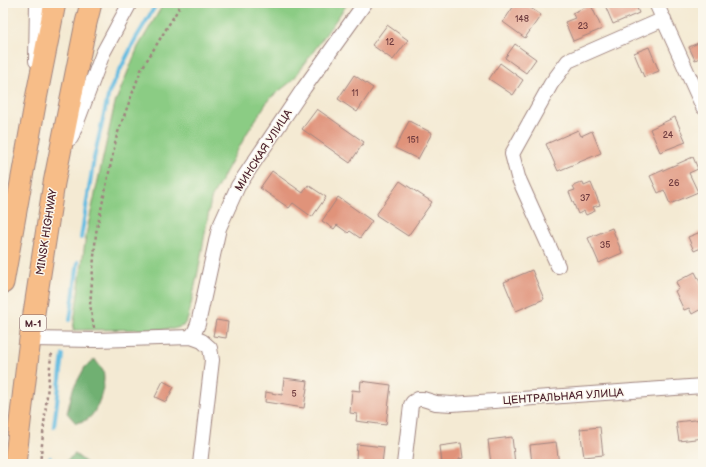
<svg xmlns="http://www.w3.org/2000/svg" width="706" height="467" font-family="'Balsamiq Sans',sans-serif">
  <rect width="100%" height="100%" fill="#fbf7ec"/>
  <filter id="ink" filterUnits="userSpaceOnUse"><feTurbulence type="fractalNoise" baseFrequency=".025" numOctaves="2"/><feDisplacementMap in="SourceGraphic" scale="8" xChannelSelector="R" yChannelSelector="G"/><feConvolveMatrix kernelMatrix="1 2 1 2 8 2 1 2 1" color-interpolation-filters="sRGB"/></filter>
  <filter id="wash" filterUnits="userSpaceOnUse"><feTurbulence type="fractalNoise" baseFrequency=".012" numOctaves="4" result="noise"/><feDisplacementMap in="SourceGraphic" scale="16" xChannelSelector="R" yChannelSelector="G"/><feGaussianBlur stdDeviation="0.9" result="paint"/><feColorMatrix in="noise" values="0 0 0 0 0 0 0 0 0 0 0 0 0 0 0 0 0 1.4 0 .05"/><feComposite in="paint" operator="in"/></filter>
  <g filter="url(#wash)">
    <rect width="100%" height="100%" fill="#f4ead3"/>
    <path fill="#8bcc84" stroke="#6a7658" d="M164 3H348L293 80 269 99 247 133 211 199 199 267 188 318 183 326 173 329 73 330 86 235 115 103 138 47Z"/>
    <path fill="#70b072" stroke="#5d684e" d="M95 359 96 361C98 364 102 368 103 371 107 382 98 412 88 419 85 421 79 422 76 423L67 413 73 389 85 367Z
      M75 454 88 464H67V460Z"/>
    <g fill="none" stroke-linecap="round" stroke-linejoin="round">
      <path stroke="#64bce1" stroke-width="4" d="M81 238 94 158 109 92 136 38 157 3
        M70 320 78 262
        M54 426 63 355
        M49 464 50 458"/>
    </g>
    <g id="blocks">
      <path fill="#e0937a" d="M516 3H523L541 15 525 38 503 22Z
        M604 3H635L639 13 613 24Z
        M591 5 602 29 573 41 565 22 575 18 572 13Z
        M387 25 408 40 393 60 372 45Z
        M703 41V57L695 60 689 47Z
        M515 44 536 59 526 73 505 58Z
        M649 47 659 71 644 77 634 53Z
        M500 63 523 80 513 95 489 79Z
        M354 75 373 88 357 112 338 99Z
        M317 109 364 142 350 163 302 129Z
        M675 117 686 142 660 152 650 129Z
        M409 121 432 133 418 159 395 148Z
        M578 130 581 136 592 131 601 153 558 171 546 144Z
        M693 157 698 169 689 173 698 192 670 204 664 190 658 193 650 176Z
        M272 171 303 193 308 185 326 197 312 217 293 203 289 208 260 188Z
        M400 181 432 202 408 236 376 215Z
        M583 182 584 186 591 183 600 205 593 207 595 211 586 215 584 211 578 214 569 192 575 190 573 186Z
        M338 197 372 221 360 238 350 231 348 233 337 225 334 229 322 221Z
        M612 228 622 253 599 263 588 238Z
        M703 231V253L701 248 694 251 688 237Z
        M532 270 544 299 516 311 504 282Z
        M695 272 703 288V308L692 314 689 308 684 310 675 291 679 289 676 282Z
        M216 320 228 322 226 338 213 336Z
        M284 378 308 381 304 408 265 402 266 392 282 395Z
        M163 381 174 387 166 402 155 397Z
        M361 381 391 385 386 425 356 421 357 414 350 413 352 390 360 391Z
        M703 419V438L679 441 676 422Z
        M600 427 603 455 584 457 580 429Z
        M512 437 515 464H491L488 440Z
        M556 442 559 464H532L530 445Z
        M461 443 463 458 459 459 460 464H442L440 446Z
        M357 444 384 447 382 464H363L364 460 356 459Z"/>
    </g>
  </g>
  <g filter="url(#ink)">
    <use href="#blocks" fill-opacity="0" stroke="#9f847f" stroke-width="1"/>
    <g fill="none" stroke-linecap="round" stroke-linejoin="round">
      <defs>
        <path id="minor" d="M656 3 703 107
          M36 61 37 3
          M71 138 103 53 130 3
          M558 266 518 177 512 154 551 84 568 61 664 19
          M191 337 195 331 198 324 219 228 238 186 304 88 365 3
          M30 339 96 340 191 337 202 341 210 348 212 360 200 464
          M404 464 411 405 413 402 418 399H423L436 403 452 404 703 386"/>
        <path id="highway" d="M3 283 36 99 55 3
          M15 464 30 339 54 183 86 23 91 3"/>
      </defs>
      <use href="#minor" stroke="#9f847f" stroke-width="16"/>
      <use href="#highway" stroke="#9f847f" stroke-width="23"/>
      <path stroke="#9f847f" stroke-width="2.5" stroke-dasharray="3 3" stroke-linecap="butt" d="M94 328 90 305 96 233 117 135 141 70 182 3
        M40 464 51 356 54 352"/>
      <use href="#minor" stroke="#fff" stroke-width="14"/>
      <use href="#highway" stroke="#f7bd88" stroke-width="21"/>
    </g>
  </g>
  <g text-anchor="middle" stroke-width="3" stroke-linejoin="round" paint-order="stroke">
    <g font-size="9" fill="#703c3f">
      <text x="522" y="22">148</text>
      <text x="583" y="29">23</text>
      <text x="390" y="45">12</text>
      <text x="355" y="96">11</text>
      <text x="668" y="138">24</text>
      <text x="413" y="143">151</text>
      <text x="674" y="186">26</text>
      <text x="585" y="201">37</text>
      <text x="605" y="248">35</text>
      <text x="294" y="397">5</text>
    </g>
    <rect fill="#fbf7ec" stroke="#7f6065" stroke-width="1" x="20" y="315" width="26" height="16" rx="3"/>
    <g font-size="10" font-weight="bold" fill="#4a1f2b">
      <text x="33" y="327">М-1</text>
    </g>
    <g font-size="11" fill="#4a1f2b" stroke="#fbf7ec">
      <text transform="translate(263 150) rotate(-57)" y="4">МИНСКАЯ УЛИЦА</text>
      <text transform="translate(46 232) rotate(-81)" y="4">MINSK HIGHWAY</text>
      <text transform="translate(563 396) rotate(-4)" y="4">ЦЕНТРАЛЬНАЯ УЛИЦА</text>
    </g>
  </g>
  <rect width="706" height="467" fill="none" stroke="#fbf7ec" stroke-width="16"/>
</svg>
